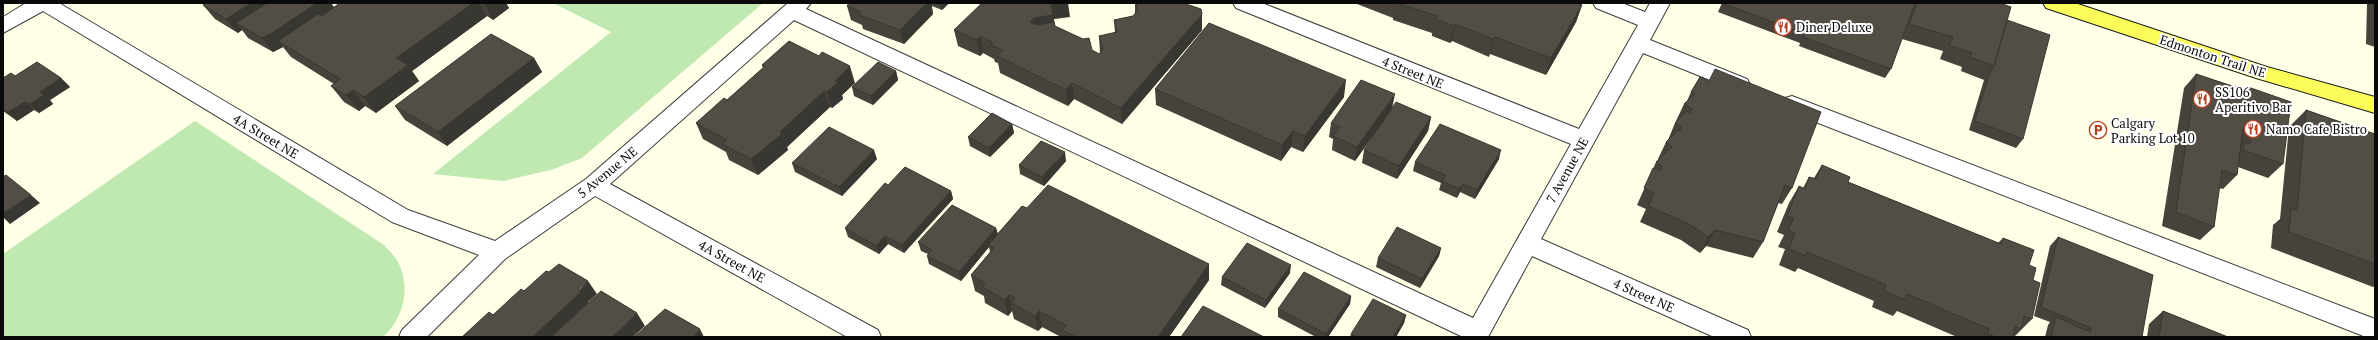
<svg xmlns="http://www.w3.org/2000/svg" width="2378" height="340" font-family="'PT Serif',serif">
  <rect width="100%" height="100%" fill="#feffe6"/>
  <path fill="#c0e9b1" d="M553 3H763L582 158 551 170 503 181 433 174 611 32Z
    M195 121 384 245C388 250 395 256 398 262 411 287 404 318 383 337H3V254Z"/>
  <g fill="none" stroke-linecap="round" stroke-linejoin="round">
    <defs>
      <path id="minor" d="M26 3H59L408 210 495 241 586 179 788 3H811L806 9 1473 318 1571 144 1236 8 1233 3H1262L1579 129 1638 25 1596 8 1593 3H1622L1645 12 1650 3H1670L1650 40 1747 79 1750 84 1747 89 1740 92 1643 53 1541 239 1748 330 1751 337H1714L1532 256 1488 337H1463L794 20 610 184 878 330 881 337H847L595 196 505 259 427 337H399L402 330 479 255 392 222 43 11 3 33V17Z
        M1792 96 2375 319V337H2366L1785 110 1781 104 1785 98Z"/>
      <path id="major" d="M2043 3H2075L2267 67 2375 97V113L2256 78 2046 8Z"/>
    </defs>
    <use href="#minor" stroke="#3d3d3d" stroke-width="2"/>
    <use href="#major" stroke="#1b1b1b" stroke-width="2"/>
    <use href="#minor" fill="#fff" fill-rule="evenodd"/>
    <use href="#major" fill="#fbfb5a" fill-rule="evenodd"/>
  </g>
  <path fill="#47433c" d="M206 3H331L334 7 340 3H506L509 8 493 20 487 16 412 71 419 81 376 113 365 106 359 111 344 102 331 86 334 84 291 57 283 47 273 52 248 38 242 30 238 33 215 19 203 5Z
    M849 3H949L942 10 932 6 933 14 904 44 863 29 862 25 851 20 847 6Z
    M1135 3H1183L1202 30 1122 124 1074 99 1068 106 1000 73 998 63 995 62 994 59 983 53 980 56 958 46 954 30 1070 17 1054 19 1055 26 1092 50 1099 54 1100 53 1099 36 1115 33 1114 20 1133 16 1135 14Z
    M1358 3H1576L1582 5 1576 22 1546 75 1490 54 1489 57 1452 41 1450 43 1432 36V33L1393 20V18L1357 4Z
    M1722 3H2000L2007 20 2023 139 2016 148 1969 130 1984 80 1961 71 1962 67 1940 59 1943 51 1902 39 1891 69 1885 78 1799 46 1800 43 1718 12Z
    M2367 3H2375V47L2366 44Z
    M534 58 542 72 447 146 405 120 395 106Z
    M762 65 855 83 842 95 843 99 832 108 830 107 787 147 788 150 758 175 729 160 726 152 703 139 696 123 727 100 763 68Z
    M896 71 898 80 873 105 854 96 852 87Z
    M2196 74 2245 90 2248 87 2283 164 2268 178 2238 167 2237 175 2223 189 2219 188 2214 227 2200 240 2162 226 2184 88Z
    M15 76 61 78 70 87 50 100 53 104 39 113 34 110 17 121 3 111V78Z
    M1700 77 1792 188 1782 204 1778 203 1763 242 1753 258 1706 246 1700 253 1681 240 1640 222 1646 209 1637 205 1656 162 1659 159H1658L1666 142 1668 140 1675 123 1677 122 1676 121 1684 104 1687 101 1691 92Z
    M1155 89 1344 97 1303 152 1291 147 1281 161 1156 105Z
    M1392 108 1431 117 1428 131 1397 179 1362 163 1364 150 1387 116 1355 161 1332 150 1333 139 1329 137 1331 123Z
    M2306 110 2375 134V286L2373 287 2271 248 2273 225 2280 219 2289 127Z
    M1012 124 1014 133 990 157 970 146 968 137Z
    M877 159 842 196 795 172 792 163Z
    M1499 159 1475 199 1460 192 1457 198 1439 190 1441 183 1413 171 1415 162Z
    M1066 161 1044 186 1020 174 1019 165Z
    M1822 165 1848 182 1998 243 2003 238 2029 265 2033 280 2032 319 2014 337H1957L1897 311 1893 316 1872 307 1874 301 1798 268 1795 272 1779 265 1785 249 1778 247 1784 235 1777 232 1789 203 1799 186 1803 188 1809 177 1814 178Z
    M888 185 951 191 953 199 904 253 888 244 879 254 848 237 845 228Z
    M1027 208 1209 264V280L1169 337H1061L1042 327 1038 331 1014 319 1012 311 1008 316 985 303 984 296 975 291 971 275 990 252 989 247 961 281 929 264 927 256 928 254 921 251 918 242 996 228 998 234Z
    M2058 237 2142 337H2045L2048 325 2050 322 2034 316 2050 246Z
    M1441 248 1439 256 1420 288 1376 267 1378 258Z
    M1290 273 1265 308 1221 285 1222 277Z
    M1351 296 1350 304 1328 337H1316L1278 317V309Z
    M2163 311 2228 337H2147L2149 324Z
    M1406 315 1404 323 1396 337H1350L1351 334Z"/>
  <path fill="#393731" d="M251 3H284L236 23 242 30 238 33 226 19Z
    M315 3H331L334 8 278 41 283 47 273 52 262 38Z
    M473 3H479L487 16 412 71 419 81 376 113 364 97 396 58Z
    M484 3H506L509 8 493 20Z
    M927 3H931L933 14 904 44 900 30Z
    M940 3H949L942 10Z
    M1051 3H1068L1070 17 1054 19 1055 32 1030 22Z
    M1582 5 1576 22 1546 75 1551 58Z
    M1202 14V30L1122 124 1121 108Z
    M1455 24 1452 41 1450 43 1454 26Z
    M980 36 983 53 980 56 977 40Z
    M1495 37 1490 54 1489 57 1493 39Z
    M534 58 542 72 447 146 438 132Z
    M850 66 855 83 842 95 843 99 832 108 827 92 835 81Z
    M896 71 898 80 873 105 871 96Z
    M61 78 70 87 50 100 53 104 39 113 30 104 40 92Z
    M1346 80 1344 97 1303 152 1305 136Z
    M1072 83 1074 99 1068 106 1066 90Z
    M353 90 365 106 359 111 346 95Z
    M824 91 830 107 787 147 788 150 758 175 751 159Z
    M1395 94 1392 109 1355 161 1357 147Z
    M25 102 34 110 17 121 8 112Z
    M1431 117 1428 131 1397 179 1399 166Z
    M1012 124 1014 133 990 157 989 148Z
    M1293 131 1291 147 1281 161 1282 145Z
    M874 150 877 159 842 196 839 187Z
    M1501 150 1499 159 1475 199 1477 190Z
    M1065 152 1066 161 1044 186 1042 177Z
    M1463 184 1460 192 1457 198 1459 189Z
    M951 191 953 199 904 253 902 245Z
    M31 195 40 203 10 224 3 217V213Z
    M996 228 998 236 988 245 989 247 961 281 959 272Z
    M1715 230 1706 246 1700 253 1708 237Z
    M885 236 888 244 879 254 876 246Z
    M1441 248 1439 256 1420 288 1422 279Z
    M1209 264V280L1169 337H1158Z
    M1291 265 1290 273 1265 308 1266 300Z
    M588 281 597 294 588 302 589 305 556 337H532Z
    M1009 295 1012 311 1008 316 1005 300Z
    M1351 296 1350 304 1328 337H1325L1326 334Z
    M1039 311 1042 327 1038 331 1035 316Z
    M637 313 645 326 633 337H612Z
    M1406 315 1404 323 1396 337H1393Z
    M700 329 704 337H693Z"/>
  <path fill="#524e46" stroke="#393731" d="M206 3H251L226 19 203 5Z
    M267 3H317L272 33 262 38 236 23Z
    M340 3H473L396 58 408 65 364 97 353 90 346 95 331 86 340 79 278 41 318 14 322 16Z
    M849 3H927L900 30 859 15 861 12 847 6Z
    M982 3H1051L1053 15 1034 18 1030 22 1037 25 1054 22 1055 26 1083 39 1089 38 1092 50 1099 54 1103 49 1099 36 1117 32 1114 20 1133 16 1138 10 1136 3H1183L1201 9 1202 14 1121 108 1072 83 1066 90 997 56 1003 50 992 46V42L980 36 977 40 954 30Z
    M1396 3H1576L1582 5 1551 58 1495 37 1493 39 1455 24 1454 26 1435 19 1437 16Z
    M1722 3H1915L1891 69 1803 37 1805 34Z
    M1917 3H2000L2011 7 1994 66 1970 57 1972 53 1949 45 1953 37 1909 24Z
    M2007 20 2050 35 2023 139 1975 121 1990 72 1994 66Z
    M1209 23 1346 80 1305 136 1293 131 1282 145 1155 89Z
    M491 34 534 58 438 132 395 106Z
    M789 41 819 56 822 52 850 66 835 81 838 82 827 92 824 91 780 132 782 134 751 159 722 144 727 140 696 123 724 98 727 100 765 66 762 65Z
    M37 62 61 78 40 92 44 95 30 104 25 102 8 112 3 109V78L11 73 15 76Z
    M878 62 896 71 871 96 852 87Z
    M1715 69 1821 112 1792 188 1785 185 1763 242 1715 230 1708 237 1689 224 1648 206 1654 193 1644 188 1653 168 1660 171 1662 166 1656 162 1672 147 1666 142 1678 130 1680 131 1681 127 1675 123 1687 111 1690 113 1692 109 1684 104 1695 94 1691 92 1700 77 1709 81Z
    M2196 74 2247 91 2248 87 2291 102 2283 164 2243 150 2244 142 2250 144 2252 131 2243 128 2237 175 2222 170 2214 227 2176 212Z
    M1361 80 1395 94 1357 147 1333 136 1340 127 1331 123Z
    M1396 102 1431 117 1399 166 1364 150Z
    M2306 110 2375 134V264L2289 232 2291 208 2297 211Z
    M992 113 1012 124 989 148 968 137Z
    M1440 124 1501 150 1477 190 1463 184 1459 189 1442 181 1445 175 1415 162Z
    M829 127 874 150 839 187 792 163Z
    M1041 141 1065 152 1042 177 1019 165Z
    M1822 165 1850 177 1848 182 2001 244 2003 238 2034 250 2029 265 2036 268 2033 280 2040 283 2032 319 2024 316 2021 329 2015 326 2013 337H1996L1988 334 1989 329 1907 294 1905 300 1884 291 1886 285 1807 252 1806 256 1789 249 1795 233 1788 230 1794 218 1787 216 1799 186 1805 189 1809 177 1816 179Z
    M905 167 951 191 902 245 885 236 876 246 845 228 885 183 888 185Z
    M6 175 31 195 3 213V177Z
    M1048 185 1209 264 1158 337H1076L1062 330 1066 325 1039 311 1035 316 1011 303 1015 298 1009 295 1005 300 982 287 985 283 971 275 994 248 988 245 1022 206 1027 208Z
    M952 205 996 228 959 272 927 256 932 250 918 242Z
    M1397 227 1441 248 1422 279 1378 258Z
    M2058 237 2153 275 2142 337H2051L2056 317 2090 332 2091 328 2041 307Z
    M1247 243 1291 265 1266 300 1222 277Z
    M559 264 588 281 578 290 581 292 550 321 532 337H462L489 312 493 315 521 289 524 291 546 271 549 272Z
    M1304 272 1351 296 1326 334 1278 309Z
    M601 291 637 313 612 337H551Z
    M1373 299 1406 315 1393 337H1357L1351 334Z
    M1203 306 1264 337H1181Z
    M665 309 700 329 693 337H634Z
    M2163 311 2228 337H2159Z"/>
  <defs>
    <symbol id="restaurant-ring" viewBox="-11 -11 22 22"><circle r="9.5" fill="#fff" stroke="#ba3f21" stroke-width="1.5"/><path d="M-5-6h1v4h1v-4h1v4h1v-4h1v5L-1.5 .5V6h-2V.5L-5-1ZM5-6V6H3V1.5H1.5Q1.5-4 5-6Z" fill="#ba3f21"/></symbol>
    <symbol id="parking-ring" viewBox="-11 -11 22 22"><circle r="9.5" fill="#fff" stroke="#ba3f21" stroke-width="1.5"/><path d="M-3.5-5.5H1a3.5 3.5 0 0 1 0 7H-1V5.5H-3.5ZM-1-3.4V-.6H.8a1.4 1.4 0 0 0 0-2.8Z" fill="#ba3f21"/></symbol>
  </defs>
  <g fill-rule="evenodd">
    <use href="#restaurant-ring" x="1773" y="17" width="20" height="20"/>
    <use href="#restaurant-ring" x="2192" y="89" width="20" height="20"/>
    <use href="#restaurant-ring" x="2243" y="119" width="20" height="20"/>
    <use href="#parking-ring" x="2088" y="120" width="20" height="20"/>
  </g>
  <g text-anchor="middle" stroke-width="4" stroke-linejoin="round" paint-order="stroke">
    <g font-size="13" fill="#0a0a0a" stroke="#fff" text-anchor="start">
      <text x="1796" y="32">Diner Deluxe</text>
      <text x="2215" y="97">SS106<tspan x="2215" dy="15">Aperitivo Bar</tspan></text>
      <text x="2111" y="128">Calgary<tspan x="2111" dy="15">Parking Lot 10</tspan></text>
      <text x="2266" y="134">Namo Cafe Bistro</text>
    </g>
    <g font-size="13" fill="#0a0a0a" stroke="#fff">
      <text transform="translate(2213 56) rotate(18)" y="5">Edmonton Trail NE</text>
      <text transform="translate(1413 72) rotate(22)" y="5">4 Street NE</text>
      <text transform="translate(266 136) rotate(31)" y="5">4A Street NE</text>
      <text transform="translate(1567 170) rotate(-61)" y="5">7 Avenue NE</text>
      <text transform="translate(607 172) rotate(-39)" y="5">5 Avenue NE</text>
      <text transform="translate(732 261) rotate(29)" y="5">4A Street NE</text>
      <text transform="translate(1644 295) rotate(24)" y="5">4 Street NE</text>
    </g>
  </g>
  <rect width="2378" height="340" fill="none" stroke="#0a0a0a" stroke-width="8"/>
</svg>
